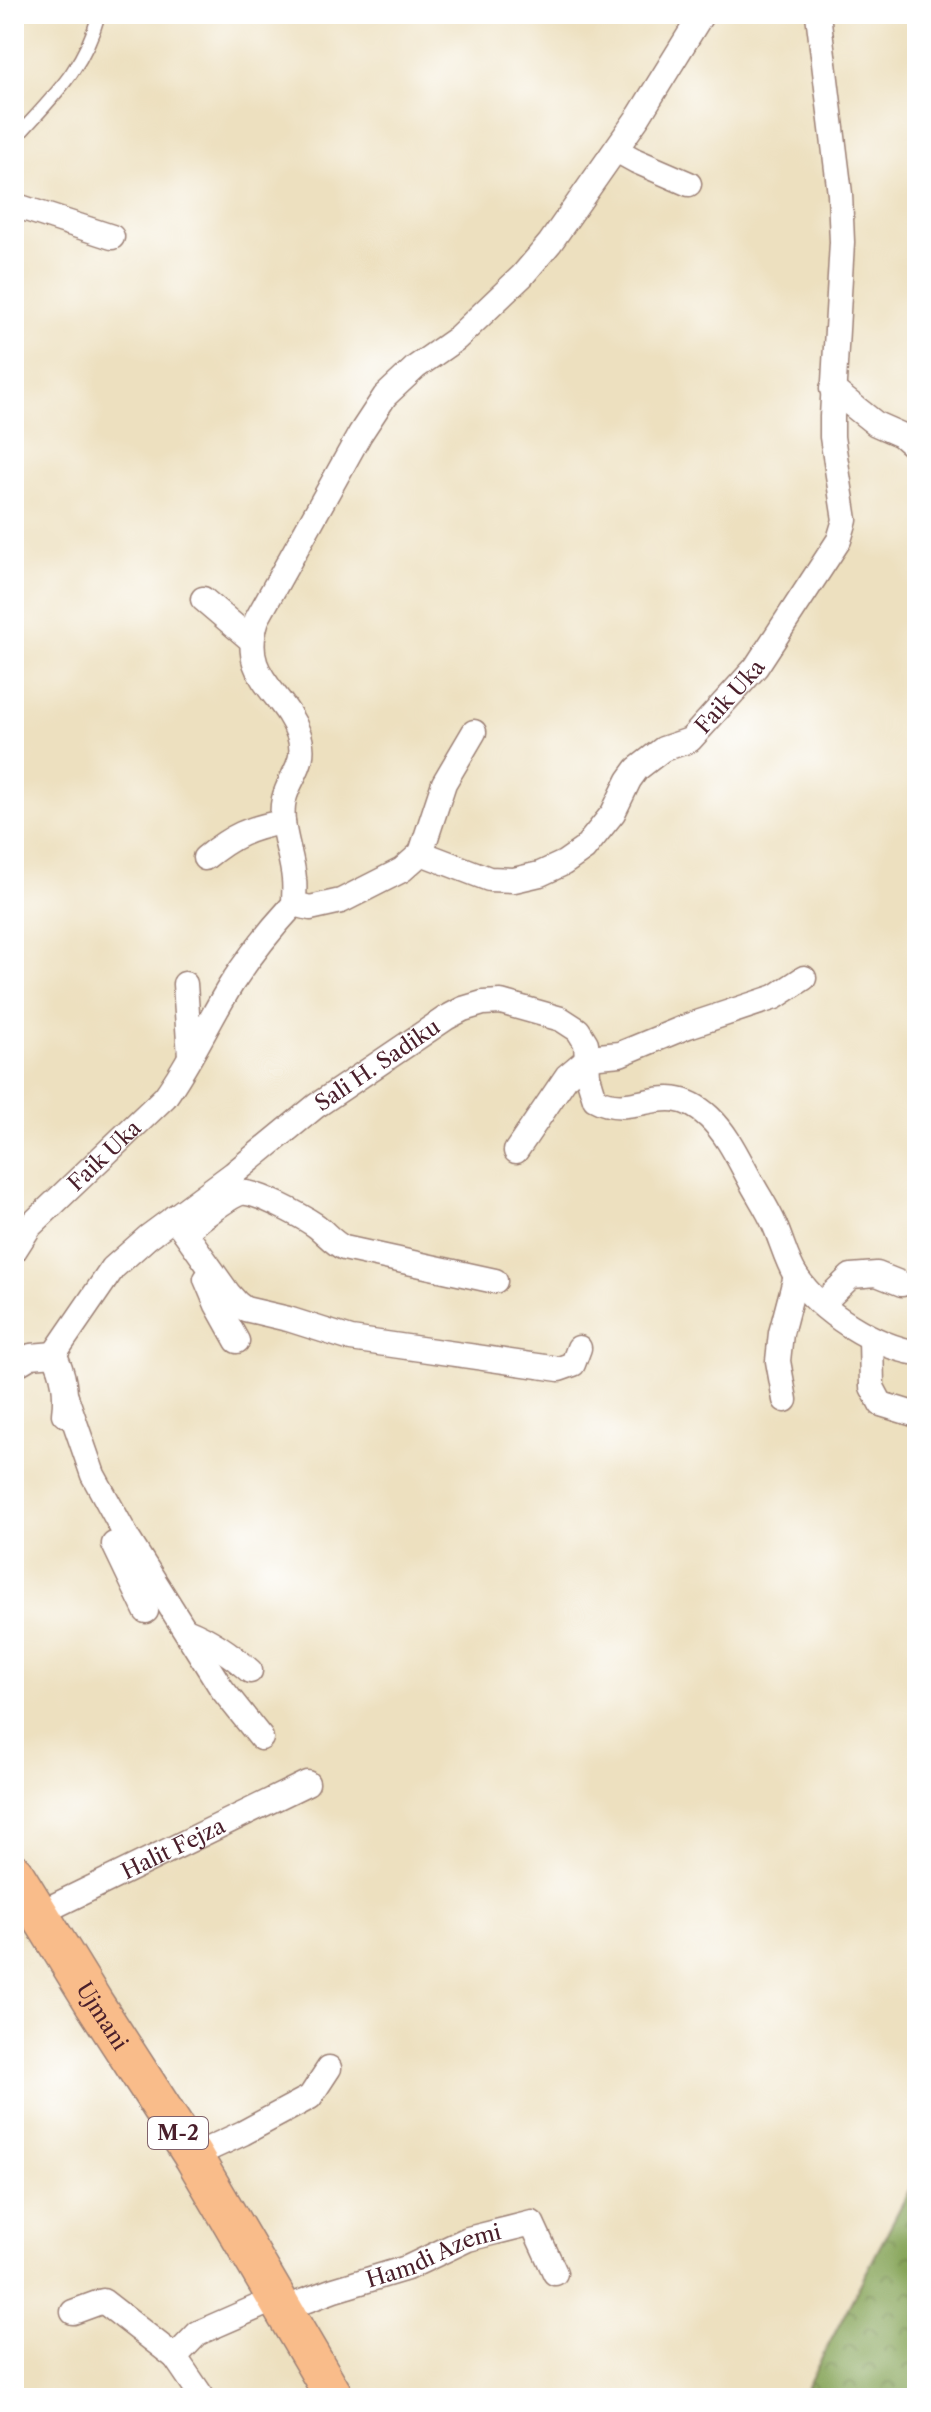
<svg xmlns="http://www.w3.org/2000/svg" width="931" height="2412" font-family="'Libre Caslon Text',serif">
  <defs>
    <pattern id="forest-crowns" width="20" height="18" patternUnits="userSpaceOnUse" patternTransform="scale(2)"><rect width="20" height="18" fill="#86a458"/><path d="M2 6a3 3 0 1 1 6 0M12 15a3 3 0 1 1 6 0" fill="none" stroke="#708549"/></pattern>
  </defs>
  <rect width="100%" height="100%" fill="#fff"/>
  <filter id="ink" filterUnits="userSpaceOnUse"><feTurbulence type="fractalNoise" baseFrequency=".0125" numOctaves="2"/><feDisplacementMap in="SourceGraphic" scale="16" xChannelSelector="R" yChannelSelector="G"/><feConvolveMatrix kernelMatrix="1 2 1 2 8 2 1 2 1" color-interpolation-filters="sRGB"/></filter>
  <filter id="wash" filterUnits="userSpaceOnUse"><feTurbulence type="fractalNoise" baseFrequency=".006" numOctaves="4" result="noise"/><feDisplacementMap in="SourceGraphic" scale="32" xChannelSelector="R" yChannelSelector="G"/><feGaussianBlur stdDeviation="1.8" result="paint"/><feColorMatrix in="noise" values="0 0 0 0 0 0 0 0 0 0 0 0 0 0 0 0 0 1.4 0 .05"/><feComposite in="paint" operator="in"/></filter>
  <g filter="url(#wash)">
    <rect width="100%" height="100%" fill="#ede0bf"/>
    <path fill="url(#forest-crowns)" stroke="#686242" stroke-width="2" d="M917 2163V2398H801L914 2181Z"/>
  </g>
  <g filter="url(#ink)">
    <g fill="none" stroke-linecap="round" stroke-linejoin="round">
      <defs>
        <path id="lane" d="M14 140C52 97 83 71 99 14"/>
        <g id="street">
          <path d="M616 150 636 161 689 184"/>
          <path d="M14 205 112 237"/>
          <path d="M832 389 876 424 901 435 917 449"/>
          <path d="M203 599 250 639"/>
          <path id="s1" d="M421 853 489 879 514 880 540 874 564 863 584 849 613 813 629 780 637 769 663 749 690 740 756 667 839 540 845 520 832 437V417L842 242 840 194 818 14"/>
          <path d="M205 858C232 836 249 828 283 822"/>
          <path d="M294 904 310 908 341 901 402 870 421 853 444 783 474 732"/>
          <path d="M185 984 190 1056"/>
          <path d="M516 1151 567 1076 587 1059 599 1056 620 1054 688 1026 775 997 804 978"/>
          <path d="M174 1217 228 1293 237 1303 245 1309 288 1319 351 1339 559 1369 573 1364 579 1348"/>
          <path d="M185 1232C195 1223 229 1196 241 1193 255 1190 303 1217 315 1225 326 1233 332 1242 344 1248L495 1281"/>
          <path id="s2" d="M14 1251 30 1226 165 1097C191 1061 209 1020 232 983 251 954 271 929 294 904 294 896 295 887 294 879 292 853 278 825 284 799 290 775 308 763 299 735 283 689 238 678 257 619L360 434 385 396 416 367 456 339 522 276 550 243 639 116 702 14"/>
          <path d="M206 1279 217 1305 237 1341"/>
          <path d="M822 1304 851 1276 877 1274 902 1284"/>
          <path d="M871 1338 872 1387 881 1404 917 1415"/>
          <path id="s3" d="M54 1354 113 1268 148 1237 233 1174 316 1106 446 1018 463 1009 483 1003 501 1002 561 1019 578 1030 586 1043 588 1076 595 1099C635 1121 665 1076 709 1117 727 1134 737 1156 749 1178 757 1194 768 1209 775 1226 782 1242 787 1262 796 1276 821 1313 875 1346 917 1353"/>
          <path d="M54 1354C64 1373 67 1393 64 1414"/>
          <path d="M14 1366 31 1356 54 1354"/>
          <path d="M66 1397 93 1475 128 1539 222 1689 261 1738"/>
          <path d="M785 1400 778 1361 781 1333 796 1276"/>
          <path d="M114 1544 146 1611"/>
          <path d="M186 1630C211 1640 230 1653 250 1671"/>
          <path id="s4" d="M40 1913 307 1783"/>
          <path d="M193 2156 243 2133 310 2097 329 2068"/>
          <path id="s5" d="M283 2309 334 2290 407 2268 468 2239 532 2223 555 2273"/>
          <path d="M73 2312 103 2301 175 2357"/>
          <path d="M203 2398 175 2357 198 2333 278 2298"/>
        </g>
        <g id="primary">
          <path id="s6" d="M14 1873 94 2003 193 2156 335 2398"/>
        </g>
      </defs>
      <use href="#lane" stroke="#9c8075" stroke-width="15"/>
      <use href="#street" stroke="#9c8075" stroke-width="27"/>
      <use href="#primary" stroke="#9c8075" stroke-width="41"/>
      <use href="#lane" stroke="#fff" stroke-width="12"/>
      <use href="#street" stroke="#fff" stroke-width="24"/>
      <use href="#primary" stroke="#f9bc8a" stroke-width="38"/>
    </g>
  </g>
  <g text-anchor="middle" stroke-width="6" stroke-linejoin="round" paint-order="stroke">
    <rect fill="#fff" stroke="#80626b" stroke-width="2" x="148" y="2117" width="60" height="32" rx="6"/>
    <g font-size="20" font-weight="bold" fill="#4a1f2b">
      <text x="178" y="2140">M-2</text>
    </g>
    <g font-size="22" fill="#4a1f2b" stroke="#fff">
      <text dy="8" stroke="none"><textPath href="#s1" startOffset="392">Faik Uka</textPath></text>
      <text dy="8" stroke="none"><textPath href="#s3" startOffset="438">Sali H. Sadiku</textPath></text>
      <text dy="8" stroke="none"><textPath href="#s2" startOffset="132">Faik Uka</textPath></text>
      <text dy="8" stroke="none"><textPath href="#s4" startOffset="148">Halit Fejza</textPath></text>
      <text dy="8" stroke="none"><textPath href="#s6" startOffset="168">Ujmani</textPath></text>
      <text dy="8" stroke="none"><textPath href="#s5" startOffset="160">Hamdi Azemi</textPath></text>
    </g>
  </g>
  <rect width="931" height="2412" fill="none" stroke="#fff" stroke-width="48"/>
</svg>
